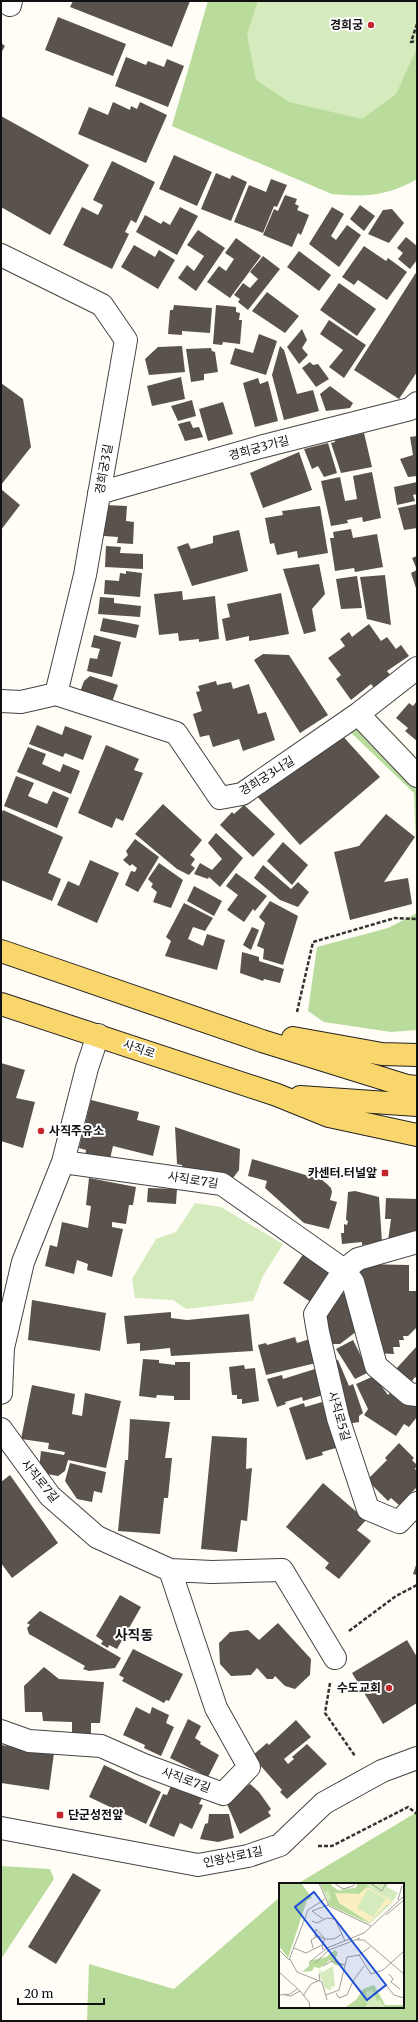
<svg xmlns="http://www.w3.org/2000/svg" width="418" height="2022" font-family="Merriweather,'Noto Sans KR',serif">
  <rect width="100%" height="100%" fill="#fffdf5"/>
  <path fill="#d5ebbd" d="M208 1H417V179C388 196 365 197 332 194L172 126Z
    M195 1203 221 1207 283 1244 263 1276 253 1301 186 1309 173 1300 135 1298 132 1279 156 1239 176 1232Z"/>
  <path fill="#b9dc9c" d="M208 1H258L247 34 256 80 289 102 362 119 396 94 417 48V179C388 196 365 197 332 194L172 126Z
    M371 710 417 758V871L414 793 346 728Z
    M417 913V1030L391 1032 324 1022 308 1011 317 947 388 928Z
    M417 1812V2021H87L89 1964 174 1989 280 1897V2007H403V1884H297Z
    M1 1866 50 1869 54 1879 1 1959Z"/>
  <path fill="#5a524d" d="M73 1H190L172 47 70 7Z
    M58 17 126 44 113 76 45 50Z
    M1 43 5 46 1 53Z
    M126 57 146 65 148 61 164 67 167 59 184 66 168 107 115 86Z
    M113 102 130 110 131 106 137 109 140 102 167 115 146 163 78 134 89 107 108 115Z
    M1 116 89 165 50 235 1 207Z
    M174 155 212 172 197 206 159 189Z
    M112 161 155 182 136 223 131 220 125 232 129 234 112 269 63 245 82 207 98 215 103 205 93 200Z
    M216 173 230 179 232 175 247 182 231 221 201 209Z
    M271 179 287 185 277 207 274 206 263 233 234 222 249 185 266 192Z
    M285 195 297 199 295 204 299 206 297 210 309 215 301 235 298 233 292 247 263 235 274 209 278 211Z
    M360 205 375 216 364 231 350 219Z
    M180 207 198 216 177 255 136 232 145 215 161 224 163 221 170 225Z
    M332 207 344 214 331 236 336 240 347 225 361 235 339 267 309 244Z
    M392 209 404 223 389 243 368 234 383 210Z
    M198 230 225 248 196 291 178 278 187 265 194 271 204 256 187 245Z
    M406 237 417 246V260L410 269 398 259 403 253 397 248Z
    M236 238 261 256 230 298 207 282 219 266 226 271 234 259 225 253Z
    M134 245 155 257 159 250 175 260 158 289 121 267Z
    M364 246 386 261 388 258 407 272 387 300 358 280 354 285 342 277Z
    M299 251 331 275 319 291 287 267Z
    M263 256 280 269 248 310 238 302 240 299 234 295 243 283 250 288 258 279 250 272Z
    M417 271V372L399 399 354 370Z
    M339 283 376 309 357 336 320 310Z
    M267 292 299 316 285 333 252 311Z
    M174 305 212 308 210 333 182 331V335L168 334 170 310H173Z
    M216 305 236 307V312L240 313 239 320H242L240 344 223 342 222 345 213 344Z
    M329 320 366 345 344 378 329 367 343 350 320 334Z
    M302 329 307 340 302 348 308 355 299 364 287 347Z
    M259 334 277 341 266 375 230 364 235 348 253 353Z
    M182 346 185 372 149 375 145 359 158 347Z
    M280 346 284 350 297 394 313 390 319 411 284 420 272 375Z
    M211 348 212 351 215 352 218 372 204 374V380L191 382 186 349Z
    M310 362 313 365 318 364 329 379 316 387 302 368Z
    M181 377 185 399 152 406 147 386Z
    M258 378 260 384 268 381 278 421 255 427 243 383Z
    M1 383 23 399 31 447 1 485Z
    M330 386 353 403 350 408 326 411 320 394Z
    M192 400 196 416 178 421 171 406Z
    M223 402 233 434 208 441 199 409Z
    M190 421 193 428 199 427 203 437 185 441 178 424Z
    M347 433 348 437 364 433 372 467 341 473 331 443 335 442 334 437Z
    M417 436V476L408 477 400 459 413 455 410 437Z
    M328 443 337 473 324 477 318 466 312 469 304 449Z
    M299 452 312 490 263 508 250 473Z
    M372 472 381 518 363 522 362 517 347 520 348 523 331 526 321 481 340 477 345 501 357 499 353 476Z
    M417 482V494L413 495 415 501 397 505 394 487Z
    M1 489 20 505 1 530Z
    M417 504V528L404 530 398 508Z
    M105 505 127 506 126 521 134 522 133 544 117 543 118 537 104 536Z
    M320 506 328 553 298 558 297 551 277 555 274 543 270 544 265 518 283 515 282 511Z
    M351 529 353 538 377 534 383 567 355 572 354 568 335 571 330 538H334L333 532Z
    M239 530 248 571 192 586 177 547 188 543 191 549 213 543V536Z
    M106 546 121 547 120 553 143 554V569L105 567Z
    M417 556V591L411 573 417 570 412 558Z
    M319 564 325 594 312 609 316 631 304 634 283 569Z
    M126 571 142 573 140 597 104 594 105 580 119 581 120 573 126 574Z
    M385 575 391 625 367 619 360 577Z
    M357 576 362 608 341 609 336 579Z
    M182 591 183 600 215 596 219 639 199 642V639L179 641 178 633 159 635 154 594Z
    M281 593 289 634 249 641V636L226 641 222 619 230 617 227 604Z
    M100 597 114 598V603L141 606 140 617 98 614Z
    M103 618 139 625 136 638 100 631Z
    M369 624 381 641 387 637 396 649 401 645 409 656 387 671 391 676 374 688 371 684 351 700 336 679 341 675 328 658 345 646 340 639 349 632 352 637Z
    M94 635 121 642 112 677 87 671 90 658 97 659 100 649 91 647Z
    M263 654 289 655 328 715 300 733 254 660Z
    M90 676 118 685 111 705 80 692 84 681Z
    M216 681 217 685 231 682 233 689 249 684 258 714 266 712 275 740 243 751 239 739 213 747 209 735 200 737 193 714 202 711 196 692 200 691 198 686Z
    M417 701V741L405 731 408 728 396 718 409 703 413 706Z
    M37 725 62 735 65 726 92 736 83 760 65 753 63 757 29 744Z
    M339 732 380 777 300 845 255 794Z
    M106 745 139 759 134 770 143 773 123 821 116 818 112 828 78 813Z
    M28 747 46 754 42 764 60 772 63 764 80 771 71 794 17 772Z
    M16 776 34 783 28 796 47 804 53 791 69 798 57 828 4 806Z
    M163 804 202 840 190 855 195 859 191 865 195 868 189 875 177 869 135 834Z
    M244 805 275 834 253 857 220 825 232 812 234 814Z
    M3 810 63 837 48 873 61 879 52 901 1 880V814Z
    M386 814 415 837 384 882 408 878 412 904 350 920 334 852 359 846Z
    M216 833 243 858 220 887 209 877 208 879 194 874 200 863 212 870 222 859 208 843Z
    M135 839 159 857 138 892 125 885 131 871 135 872 137 868 132 864 130 866 123 860 128 855 126 851Z
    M283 842 308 865 292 885 267 861Z
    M90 860 119 873 97 923 57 905 68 881 79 886Z
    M159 863 183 880 171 908 153 902 157 892 151 887 153 884 148 879Z
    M263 865 291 889 298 882 309 892 298 907 280 900 254 878Z
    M236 873 267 896 255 911 253 909 244 922 227 910 238 895 226 886Z
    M194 886 222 901 214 916 187 901Z
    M270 901 298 916 283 965 263 959 264 949 257 946 265 923 259 917Z
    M184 903 213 918 205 931 193 927 188 939 203 946 207 934 225 940 217 970 165 956 171 941 166 937Z
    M252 927 259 930 251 950 243 945Z
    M242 952 259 957V961L284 969 280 983 264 979 263 981 240 973Z
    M1 1063 25 1070 16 1098 35 1102 23 1148 1 1141Z
    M91 1100 139 1112 137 1120 160 1126 153 1156 113 1146 109 1163 85 1157 86 1150 79 1148Z
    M175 1127 240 1149 239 1170 233 1178 189 1177 183 1170 182 1165 177 1164Z
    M252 1159 322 1180 327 1184 331 1188 332 1192 330 1200 337 1202 329 1229 304 1223 265 1188 267 1181 248 1176Z
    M89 1178 136 1187 133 1205H129L126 1224 112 1222V1227L123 1229 112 1277 87 1270 88 1264 77 1260 74 1274 45 1266 50 1245 57 1247 62 1222 88 1228 91 1206 86 1205Z
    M148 1188 177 1189 176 1204 147 1202Z
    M355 1191 379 1197 382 1242 362 1245V1242L342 1244 341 1233H344V1224L347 1225 348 1221 346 1220 348 1192Z
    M386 1198 417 1199V1239L388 1241 391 1219H385Z
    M304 1253 333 1273 312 1303 283 1283Z
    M360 1264 409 1265V1291H417V1327L408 1336H403L404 1340H399L400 1347H393L394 1354 375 1353 370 1337V1298L362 1300Z
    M349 1293 357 1331 340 1344H327L323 1314 330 1294Z
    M32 1300 106 1313 100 1351 28 1340Z
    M171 1312V1318L187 1320 249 1314 253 1351 171 1356 170 1348 140 1351V1343L127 1344 124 1316Z
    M295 1337 297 1343 310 1339 316 1363 266 1375 258 1345 266 1343 267 1345Z
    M353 1340 369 1372 355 1379 336 1349Z
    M417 1346V1379L415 1377 409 1385 395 1370Z
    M143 1359 159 1360V1363L175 1365V1362H190V1400H174V1396L157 1395 156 1398 139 1396Z
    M338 1360 349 1386 353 1384 363 1413 359 1416V1422L347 1424 331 1361Z
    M244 1365 245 1369 255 1368 259 1401 242 1404V1399H237V1395H232L229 1367Z
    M315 1369 323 1395 303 1401 302 1397 285 1402 286 1404 277 1407 267 1379 282 1375 283 1379Z
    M374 1376 388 1395 390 1393 403 1402 406 1398 417 1407V1417L409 1427 404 1424 396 1436 364 1415 368 1409 356 1384Z
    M32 1385 75 1394 72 1414 82 1416 85 1393 121 1401 106 1468 68 1460 65 1471 58 1476 41 1473 39 1470 41 1451 64 1455 65 1452 48 1449 49 1443 21 1439Z
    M322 1402 336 1448 322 1452 323 1455 306 1460 289 1408 304 1403 305 1407Z
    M130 1419 170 1422 165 1458H172L168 1498H164L160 1534 118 1531 125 1460H128Z
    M212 1436 247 1438 246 1469 252 1468 247 1521 241 1520 237 1552 201 1549Z
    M399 1443 414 1458 412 1460 417 1465 415 1469 417 1471V1487L399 1505 391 1498 388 1501 367 1480 387 1460 385 1458Z
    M70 1463 106 1472 102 1493 94 1491 92 1502 77 1499 65 1481Z
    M10 1475 58 1543 12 1578 1 1563V1482Z
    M323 1483 366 1520 357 1530 371 1541 339 1579 325 1568 329 1563 286 1527Z
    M417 1562V1575L413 1574Z
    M120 1595 141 1607 117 1649 109 1645 108 1648 101 1644 103 1641 96 1636Z
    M40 1611 121 1658 115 1668 89 1671 83 1669 85 1666 29 1634 27 1628 30 1625 27 1623Z
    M278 1623 311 1659 310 1675 295 1689 285 1686 275 1676 273 1679H267L257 1668 251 1675 231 1676 220 1664 219 1643 230 1632 248 1630 259 1640Z
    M407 1640 417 1657V1703L383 1724 352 1673Z
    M133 1649 183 1674 169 1701 166 1700 164 1703 122 1681 124 1678 119 1675Z
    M44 1667 59 1679 104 1682 100 1723H91V1740L72 1739V1722L43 1721 42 1712H25L24 1686Z
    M136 1707 150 1714 152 1707 169 1715 166 1723 174 1727 161 1756 144 1748 145 1745 123 1735Z
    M188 1719 201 1726 195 1738 201 1742 200 1744 219 1755 208 1777 170 1758Z
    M296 1720 311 1737 284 1759 288 1764 294 1759 292 1757 307 1744 327 1764 287 1799 280 1792 282 1790 252 1756 267 1743 269 1745Z
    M1 1745 54 1753 49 1790 1 1783Z
    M104 1765 161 1792 146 1824 89 1797Z
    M173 1781 196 1791 194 1795 202 1798 199 1804 203 1805 192 1829 180 1823 174 1837 149 1826 163 1794 167 1795Z
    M250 1784 259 1792 271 1809 268 1812 271 1816 240 1834 226 1802 227 1799Z
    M209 1814H229L234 1838 218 1842 200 1839 205 1824 208 1823Z
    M73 1873 101 1890 56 1964 28 1947Z"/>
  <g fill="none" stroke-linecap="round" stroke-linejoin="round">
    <defs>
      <path id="minor" d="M10 5 11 1
        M1 255 102 305 126 340 85 575 56 694 21 702 1 701
        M99 493 260 447 410 409 417 403
        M56 694 176 733 220 798 242 794 358 714 417 668
        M358 714 417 776
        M63 1162 222 1184 344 1270 315 1314 318 1332 338 1418 368 1509 399 1522 417 1503
        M417 1242 358 1259 344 1270 353 1282 376 1366 409 1394 417 1395
        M1 1393 3 1348 23 1262 63 1162 87 1068 98 1035
        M1 1429 50 1496 97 1537 170 1570 212 1572 282 1570 335 1658
        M1 1731 29 1741 101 1746 144 1765 223 1794 249 1767 216 1708 170 1570
        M1 1828 198 1865 248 1856 280 1845 324 1803 382 1771 417 1758"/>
      <path id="major" d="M1 951 262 1041 407 1086 417 1087
        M1 1004 277 1095 329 1116 417 1135
        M293 1038 382 1054 417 1055
        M300 1097 417 1105"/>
    </defs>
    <use href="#minor" stroke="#444" stroke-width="24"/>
    <use href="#major" stroke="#222" stroke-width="24"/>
    <path stroke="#333" stroke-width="2.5" stroke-dasharray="4 2" stroke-linecap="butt" d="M417 24 411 42 417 41
      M297 1012 313 942 395 918 417 919
      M349 1631 396 1596 417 1585
      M330 1683 325 1713 355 1756
      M318 1846H332L408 1807 417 1814"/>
    <use href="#minor" stroke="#fff" stroke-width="22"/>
    <use href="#major" stroke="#f9d66b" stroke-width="22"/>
  </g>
  <g fill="#c4262e" stroke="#fff" stroke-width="1.5">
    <circle cx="371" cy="25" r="4"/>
    <circle cx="41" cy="1131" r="4"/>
    <rect x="381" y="1169" width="8" height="8" rx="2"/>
    <circle cx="389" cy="1688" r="4"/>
    <rect x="56" y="1811" width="8" height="8" rx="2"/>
  </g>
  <g text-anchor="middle" stroke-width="4" stroke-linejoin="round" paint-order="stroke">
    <g font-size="12" font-weight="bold" fill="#111" stroke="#fff" text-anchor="end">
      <text x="363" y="29">경희궁</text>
      <text x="49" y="1135" text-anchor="start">사직주유소</text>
      <text x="377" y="1177">카센터.터널앞</text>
      <text x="381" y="1692">수도교회</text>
      <text x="68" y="1819" text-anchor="start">단군성전앞</text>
    </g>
    <g font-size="12" fill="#111" stroke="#fff">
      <text transform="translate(259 448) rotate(-15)" y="4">경희궁3가길</text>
      <text transform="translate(104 469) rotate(-80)" y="4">경희궁3길</text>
      <text transform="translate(267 776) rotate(-32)" y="4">경희궁3나길</text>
      <text transform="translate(139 1049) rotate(19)" y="4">사직로</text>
      <text transform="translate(193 1180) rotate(9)" y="4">사직로7길</text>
      <text transform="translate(339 1416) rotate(74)" y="4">사직로5길</text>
      <text transform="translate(40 1481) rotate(51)" y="4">사직로7길</text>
      <text transform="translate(186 1780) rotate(20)" y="4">사직로7길</text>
      <text transform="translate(233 1857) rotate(-12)" y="4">인왕산로1길</text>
    </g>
    <g font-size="14" font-weight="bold" fill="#111" stroke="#fff">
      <text x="134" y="1640">사직동</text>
    </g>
  </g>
  <g transform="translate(279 1883)">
    <rect width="125" height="125" fill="#fffdf5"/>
    <path d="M41 0H50L59 7 78 4V0H110L108 4 119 10 112 21 90 41 50 22ZM54 83 56 104 52 103 53 106 50 107 46 105 40 89 41 84 42 90ZM95 102 106 122H125V125H66L78 116 84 106Z" fill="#d5ebbd"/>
    <path d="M0 0H22L33 15 28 17 9 75 0 63ZM41 0H50L59 8 77 5 78 0H87L90 5 80 11 64 10 60 20 90 40 50 22 49 19 52 14 49 7 46 10ZM56 67 59 70 56 76 65 83 56 82 51 77 41 85 35 84 33 88 23 89 30 83V78L47 74ZM95 102 106 122H125V125H106L101 117 98 118 93 107 87 109 88 122 85 125H66L78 116 84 106Z" fill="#b9dc9c"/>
    <path d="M88 4 112 17 111 22H107L91 39 60 20 56 10 80 11ZM89 6 107 16 94 34 78 25Z" fill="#fbeec1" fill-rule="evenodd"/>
    <path fill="none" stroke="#a09f9a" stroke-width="1" d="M40 0 50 23 92 43M55 0 64 6 74 3 76 0M91 0 103 8 107 0M119 17 123 3M107 32 125 17M44 36 33 28 49 22M33 38 38 40 48 35 56 36 66 58M36 54 37 46 46 56H55L63 51M78 57H85L125 91M91 64 80 72 92 91 104 87 125 68M15 65 27 70 43 62 44 67M34 65 32 57 39 53 46 56 43 62M0 67 10 77 29 27 46 16M11 76 18 89 43 99 48 117M32 78 48 65 85 50 125 13M36 80 50 67 81 55M44 83 53 78 66 82M0 89 21 108 30 119 31 125M110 91 114 96 112 99 121 106M107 102 115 112 125 115M57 110 60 115 68 112 74 98 85 83M0 112 11 111 18 106M6 112 12 113 21 108M47 112 60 107 68 74 80 72M24 113 32 101 41 97 40 91"/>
    <path fill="#1d4ed8" fill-opacity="0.15" stroke="#1d4ed8" stroke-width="2" d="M35 9 107 102 88 117 16 24Z"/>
    <rect width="125" height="125" fill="none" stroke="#111" stroke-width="2"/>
  </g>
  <rect width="418" height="2022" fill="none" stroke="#111111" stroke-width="4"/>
  <path d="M18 1998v6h86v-6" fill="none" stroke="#111111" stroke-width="2"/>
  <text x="24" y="1998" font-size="12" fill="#111111" stroke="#ffffff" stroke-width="3" paint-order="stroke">20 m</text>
</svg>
